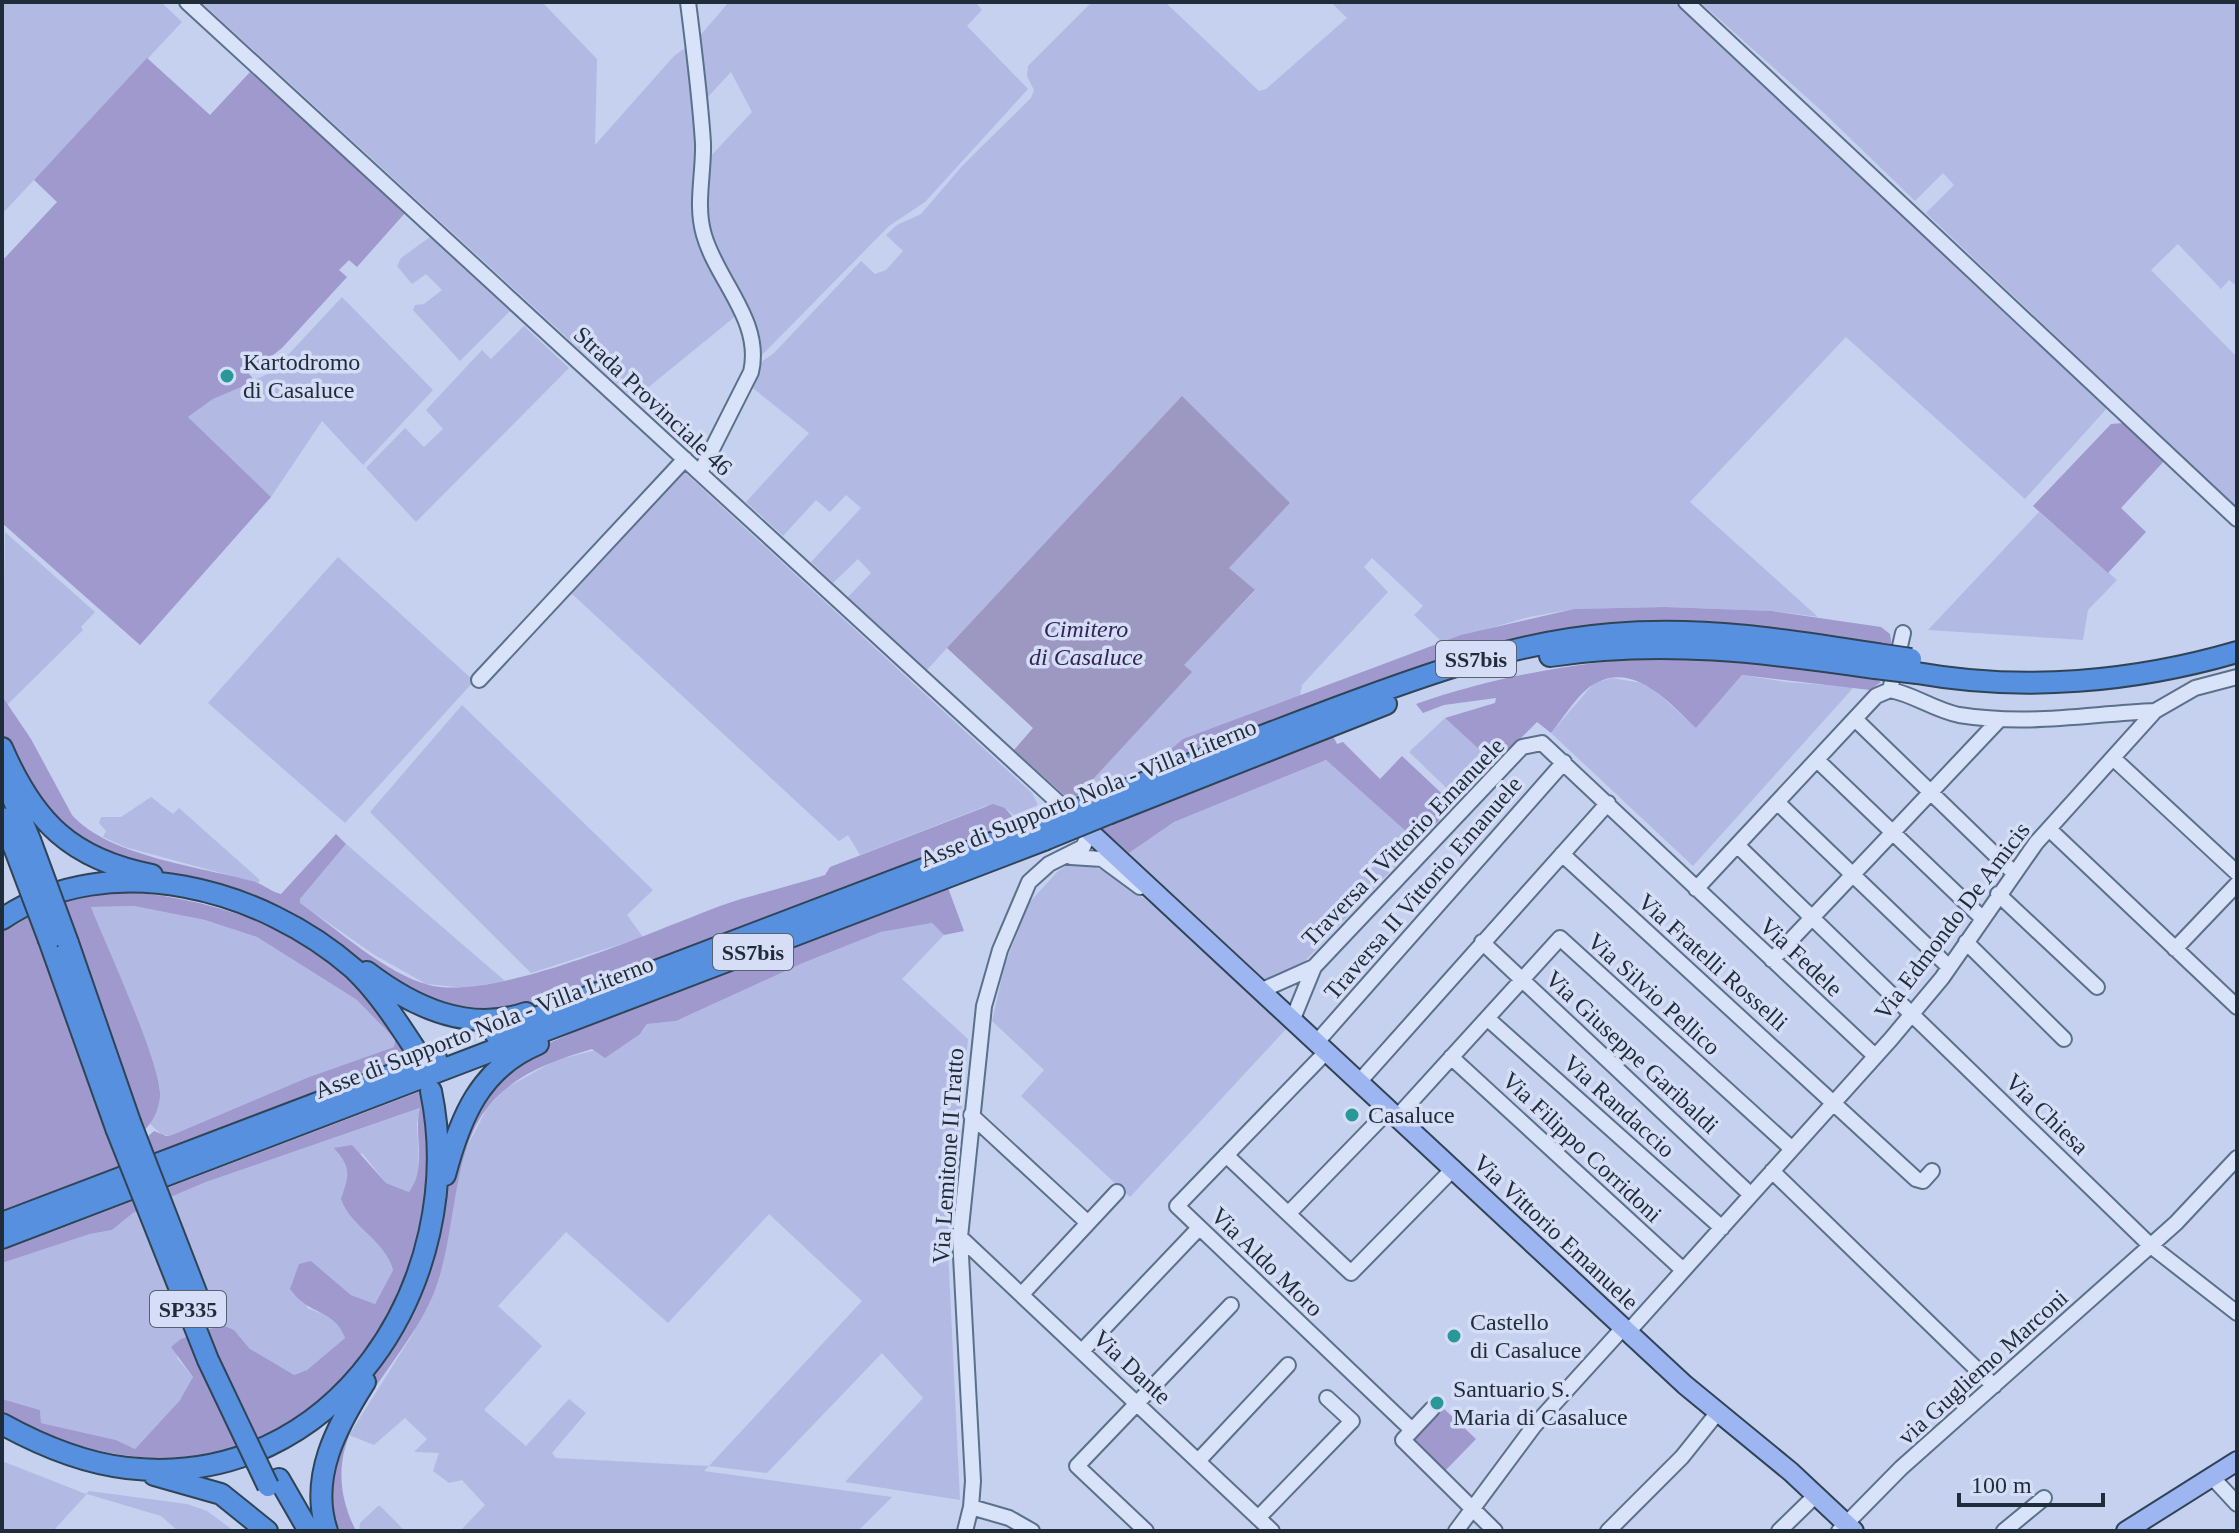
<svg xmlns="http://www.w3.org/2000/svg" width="2239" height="1533" font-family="Georgia,serif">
  <rect width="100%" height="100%" fill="#c5d1ee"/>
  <path fill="#b2bae4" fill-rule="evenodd" d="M2 2H161L182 22 2 214Z
    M201 2H542L597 59 595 145 674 56 689 45 697 138 698 211 737 315 634 399Z
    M729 2H975L982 10 967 26 1028 89 925 202 889 226 762 355 749 307 719 257 709 229 707 160 752 112 731 72 705 100 698 38Z
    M1092 2H1165L1259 91 1266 89 1347 18 1331 2H1680L2109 406 2025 499 1846 337 1690 502 1818 617 1772 611 1665 607 1574 609 1529 617 1442 642 1414 615 1423 606 1372 558 1364 567 1388 592 1302 685 1300 696 1158 769 1072 802 1191 672 1183 665 1255 591 1228 568 1290 503 947 648 926 671 848 597 871 573 858 559 833 583 811 562 861 508 846 495 830 512 816 500 783 536 746 502 809 433 749 385 760 363 774 353 861 261 875 274 886 270 903 251 886 235 897 225 921 214 963 165 1031 98 1034 90 1027 76 1028 66Z
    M1700 2H2237V286L2229 280 2221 289 2178 244 2151 270 2237 357V508L1926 213 1954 185 1943 173 1915 201 1824 113Z
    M430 237 510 311 460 361 413 310 415 305 424 304 442 290 426 274 412 284 397 266 401 258Z
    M342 297 433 390 363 465 322 421 271 497 188 417 213 399 272 372Z
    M524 326 569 368 416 522 366 468 405 428 424 447 443 429 426 410 482 350 491 359Z
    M682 470 1032 793 1038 805 1014 815 1005 808 986 806 860 855 848 835 839 841 570 592Z
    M2039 512 2117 580 2088 610 2083 640 1928 630Z
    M5 532 95 612 81 627 83 630 7 705 2 696Z
    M338 557 474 681 345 823 208 703Z
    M1742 675 1786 682 1854 687 1693 866 1551 733 1594 683 1612 678 1648 684 1696 728Z
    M462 705 653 890 627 915 643 937 531 973 370 812Z
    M1445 718 1495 764 1459 800 1409 752Z
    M1326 760 1418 842 1303 963 1265 980 1129 853 1174 822Z
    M151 797 173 814 179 808 260 880 258 883 125 847 103 837 106 831 99 823 101 817H121Z
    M346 844 505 981 466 988 426 984 373 954 300 903V899Z
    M1087 864 1111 874 1153 905 1287 1028 1130 1197 1021 1096 1044 1070 992 1021 1005 964 1029 903 1057 872 1066 866Z
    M134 906 205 920 257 937 357 1000 388 1029 395 1038 394 1047 309 1077 172 1135H162L150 1124 159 1100 160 1088 150 1053 91 907Z
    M932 923 944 935 902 979 968 1039 948 1249 960 1500 845 1482 923 1398 882 1353 767 1473 709 1466 704 1471 892 1497 858 1531H460L485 1505 462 1480 449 1483 433 1471 439 1453 414 1452 427 1439 405 1418 374 1445 349 1435 414 1332 467 1147 487 1108 506 1088 556 1060 596 1050 643 1031 647 1024 676 1021 803 963 881 932ZM769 1214 862 1301 709 1466 556 1458 552 1453 586 1413 569 1399 526 1446 484 1410 542 1346 498 1306 566 1232 668 1323Z
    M421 1108 417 1123 419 1169 417 1182 409 1192 386 1183 362 1153 348 1163 351 1176 345 1187 355 1221 383 1246 393 1270 375 1304 351 1295 311 1261 307 1308 331 1317 341 1326 345 1338 307 1370 294 1375 282 1371 250 1349 234 1330 181 1339 177 1358 193 1377 187 1392 135 1449 116 1440 41 1423 40 1410 2 1399V1263L90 1234 112 1230 133 1213 206 1182Z
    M2 1461 86 1494 89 1491 187 1504 207 1511 234 1531H178L161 1516 87 1494 53 1531H2Z
    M378 1506H380L405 1531H359L360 1523Z"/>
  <path fill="#9f99cd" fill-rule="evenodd" d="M147 58 210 115 250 72 405 213 357 267 349 260 339 270 347 277 282 348 249 374 255 381 213 399 188 417 271 497 140 645 2 523V261L57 202 34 180Z
    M2124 423 2165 460 2121 508 2146 532 2108 573 2033 506 2111 424Z
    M1665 607 1772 611 1881 627 1890 634 1892 648 1586 630 1158 769 1170 750 1183 739 1461 635 1574 609Z
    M1676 656 1746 659 1873 678 1881 682 1870 690 1742 675 1696 728C1670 704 1636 662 1596 683 1579 691 1563 719 1551 733L1537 722 1495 764 1445 718 1495 703 1496 698 1444 705 1423 713 1416 704C1502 674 1585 661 1676 656Z
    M2 696 31 739 72 815C108 856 201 867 252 881 263 884 271 892 281 894L336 834 346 844 300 899V903C337 929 386 974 429 985 494 1002 654 931 720 906 755 894 791 886 825 875L830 867 993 804 1005 808 1018 823 635 971 512 1010 457 1013 389 983 321 931 282 907 216 884 148 871 81 847 24 785 2 737Z
    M1333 736 1337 744 1343 742 1380 779 1402 756 1454 805 1418 842 1326 760 1174 822 1129 853 1100 827Z
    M947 885 964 931 944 935 932 923 881 932 803 963 676 1021 647 1024 640 1034 605 1058 592 1049C552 1061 514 1074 487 1108 450 1155 457 1238 433 1295 411 1348 360 1394 345 1448 337 1477 343 1505 356 1531H334L327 1484 352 1406 402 1326 435 1247 450 1177 485 1088 547 1044 617 1013Z
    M107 891C208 894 314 929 381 1010 392 1024 401 1041 411 1056L2 1212V926L56 900ZM134 906 205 920 257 937 357 1000 395 1039 394 1047 309 1077 172 1135 166 1136 154 1131 138 1145 116 1157 113 1148C138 1138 156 1127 160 1097 163 1068 105 943 91 907Z
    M424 1090C426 1108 431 1126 431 1144 432 1247 386 1352 304 1414 277 1434 246 1453 212 1459 201 1461 187 1459 175 1459 109 1458 61 1444 2 1413V1399L40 1410 41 1423 116 1440 135 1449 180 1400 193 1377 171 1347 181 1339 222 1325 234 1330 250 1349 294 1375 307 1370 345 1338C334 1308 310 1317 290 1289L299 1264 311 1261 351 1295 375 1304 393 1270C384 1238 352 1229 341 1199 349 1175 352 1168 334 1148L352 1145 386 1183 409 1192C428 1167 413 1135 420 1108L206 1182 133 1213 112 1230 90 1234 2 1263V1251Z
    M1442 1407 1476 1439 1443 1473 1414 1439 1417 1432Z"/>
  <path fill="#9d98c2" d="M1182 396 1290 503 1229 568 1255 590 1184 665 1192 672 1072 802 1014 750 1033 728 947 648Z"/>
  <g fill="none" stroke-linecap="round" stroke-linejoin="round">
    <defs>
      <path id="minor" d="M187 2 1073 816
        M688 2C694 49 700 96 703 143 704 173 695 205 704 235 717 281 763 321 751 372L700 473
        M1686 2 2237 519
        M479 680 685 459
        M1890 690C1913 694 1934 710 1959 715 2029 726 2087 714 2155 711
        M1855 719 2014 873
        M2113 758 2237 873
        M1817 760 1981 917
        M1777 802 1949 967
        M2049 829 2237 1007
        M1737 845 2151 1246 2237 1313
        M1562 854 1916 1179 1923 1181 1932 1171
        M1071 857 1102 859 1140 887
        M1696 889 1876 696 1890 690 1903 633
        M1998 894 2097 987
        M1482 942 1751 1195
        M1966 942 2064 1039
        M2175 949 2237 884
        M1772 960 2000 719
        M1260 991 1314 967
        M1487 1018 1722 1228
        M1292 1021 1314 967 1522 747 1542 743 1875 1056
        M1316 1043 1564 762
        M1326 1052 1177 1206 1412 1430
        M1451 1057 1683 1270
        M1359 1082 1608 803
        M971 1115 1088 1223
        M1397 1117 1560 938 1792 1149
        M1226 1155 1351 1273 1454 1168
        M1772 1171 1994 1386
        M1289 1213 1389 1110
        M960 1237 1272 1531
        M1022 1294 1117 1192
        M1628 1332 1891 1039 1942 978 2036 843 2155 711 2195 688 2237 677
        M1083 1350 1199 1228
        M1432 1409 1403 1440 1495 1531
        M1199 1460 1288 1365
        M2212 1477 2237 1504
        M971 1507 1009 1518 1032 1531
        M1258 1518 1352 1421 1327 1398
        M965 1531 971 1507 973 1481 960 1237 984 1006 1000 950 1029 882 1049 864 1083 847 1090 832
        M1146 1531 1077 1466 1231 1305
        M1456 1531 1534 1426 1623 1328
        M1608 1531 1682 1457 1718 1412
        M1779 1531 1816 1495
        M1839 1531 1901 1468 2176 1223 2237 1158
        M2004 1531 2044 1498"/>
      <path id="major" d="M1090 832 1685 1385 1791 1472 1854 1531
        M2126 1531 2237 1461"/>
      <path id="highway" d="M1550 656C1661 639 1765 652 1875 668
        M1917 673C2023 692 2134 682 2237 652
        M2 748C34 822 71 859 152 875
        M7 784 30 840
        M1096 802C1175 770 1253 739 1333 709 1424 675 1514 642 1612 634 1702 626 1789 640 1877 654
        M1110 813 1386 704
        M2 818 14 847
        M2 919C110 846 263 889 354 969 379 993 398 1023 417 1052
        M49 940 116 1128
        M68 943 130 1122
        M367 972C413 1007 468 1033 526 1013
        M496 1035 569 1004 1034 827
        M445 1175C460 1118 480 1068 538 1044
        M2 1223 436 1058
        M2 1238 1044 840
        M2 1424C40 1445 83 1463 127 1468 336 1492 470 1280 431 1091
        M154 1475 221 1494 267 1531
        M279 1479 309 1531
        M327 1531C309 1477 337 1426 365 1382"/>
    </defs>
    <use href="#minor" stroke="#5b708a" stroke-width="18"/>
    <use href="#major" stroke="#2f4457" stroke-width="22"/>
    <use href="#highway" stroke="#2f4457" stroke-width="24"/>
    <use href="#minor" stroke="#d8e2f9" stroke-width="14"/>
    <use href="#major" stroke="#9db6f1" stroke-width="18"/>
    <use href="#highway" stroke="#5690de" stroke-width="20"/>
    <defs>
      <path id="highway-bridge" d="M1877 654 1911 659
        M1875 668 1917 673
        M1034 827 1096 802
        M30 840 68 943
        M1044 840 1110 813
        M14 847 49 940
        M130 1122 199 1300
        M116 1128 208 1360 268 1486"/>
    </defs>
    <use href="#highway-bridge" stroke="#2f4457" stroke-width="24" stroke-linecap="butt"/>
    <use href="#highway-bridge" stroke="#5690de" stroke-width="20"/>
  </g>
  <g fill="#2a9899" stroke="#d5def6" stroke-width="3">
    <circle cx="227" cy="376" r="8"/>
    <circle cx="1352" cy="1115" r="8"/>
    <circle cx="1454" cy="1336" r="8"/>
    <circle cx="1437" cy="1403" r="8"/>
  </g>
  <g text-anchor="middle" stroke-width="7" stroke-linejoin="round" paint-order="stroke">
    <g fill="#d5def6" stroke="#566172" stroke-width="2">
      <rect x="1436" y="641" width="80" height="36" rx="6"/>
      <rect x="713" y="934" width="80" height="36" rx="6"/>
      <rect x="150" y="1291" width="76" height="36" rx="6"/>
    </g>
    <g font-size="22" font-weight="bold" fill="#1f2c3a">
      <text x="1476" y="667">SS7bis</text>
      <text x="753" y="960">SS7bis</text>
      <text x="188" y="1317">SP335</text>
    </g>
    <g font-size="24" fill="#1f2c3a" stroke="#d5def6" text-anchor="start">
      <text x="243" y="370">Kartodromo<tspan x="243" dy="28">di Casaluce</tspan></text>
      <text x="1368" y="1123">Casaluce</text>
      <text x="1470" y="1330">Castello<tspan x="1470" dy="28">di Casaluce</tspan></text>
      <text x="1453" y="1397">Santuario S.<tspan x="1453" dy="28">Maria di Casaluce</tspan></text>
    </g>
    <g font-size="24" fill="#1f2c3a" stroke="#d5def6">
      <text transform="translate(653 401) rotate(43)" y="8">Strada Provinciale 46</text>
      <text transform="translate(1088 793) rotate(-22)" y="8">Asse di Supporto Nola - Villa Literno</text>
      <text transform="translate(1403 842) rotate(-46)" y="8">Traversa I Vittorio Emanuele</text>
      <text transform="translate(1423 888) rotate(-49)" y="8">Traversa II Vittorio Emanuele</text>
      <text transform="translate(1952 921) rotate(-53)" y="8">Via Edmondo De Amicis</text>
      <text transform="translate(1801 957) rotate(43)" y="8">Via Fedele</text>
      <text transform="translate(1713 962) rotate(42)" y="8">Via Fratelli Rosselli</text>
      <text transform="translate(1654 994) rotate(42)" y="8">Via Silvio Pellico</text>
      <text transform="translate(484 1027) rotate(-21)" y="8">Asse di Supporto Nola - Villa Literno</text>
      <text transform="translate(1632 1052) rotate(43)" y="8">Via Giuseppe Garibaldi</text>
      <text transform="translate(1619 1106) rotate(42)" y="8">Via Randaccio</text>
      <text transform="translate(2047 1114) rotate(44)" y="8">Via Chiesa</text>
      <text transform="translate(1582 1147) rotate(43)" y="8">Via Filippo Corridoni</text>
      <text transform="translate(948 1156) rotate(-86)" y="8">Via Lemitone II Tratto</text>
      <text transform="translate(1556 1232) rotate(43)" y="8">Via Vittorio Emanuele</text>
      <text transform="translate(1267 1262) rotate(44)" y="8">Via Aldo Moro</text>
      <text transform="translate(1132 1367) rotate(43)" y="8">Via Dante</text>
      <text transform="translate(1983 1367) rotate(-42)" y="8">via Gugliemo Marconi</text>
    </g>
    <g font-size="24" font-style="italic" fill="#322556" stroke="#d5def6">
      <text x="1086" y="637">Cimitero<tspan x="1086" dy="28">di Casaluce</tspan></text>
    </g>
  </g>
  <rect width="2239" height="1533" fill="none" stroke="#1f2c3a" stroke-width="8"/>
  <path d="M1959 1493v12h144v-12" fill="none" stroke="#1f2c3a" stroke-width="4"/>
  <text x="1971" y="1493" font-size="24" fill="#1f2c3a" stroke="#d5def6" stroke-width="6" paint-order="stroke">100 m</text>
</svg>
